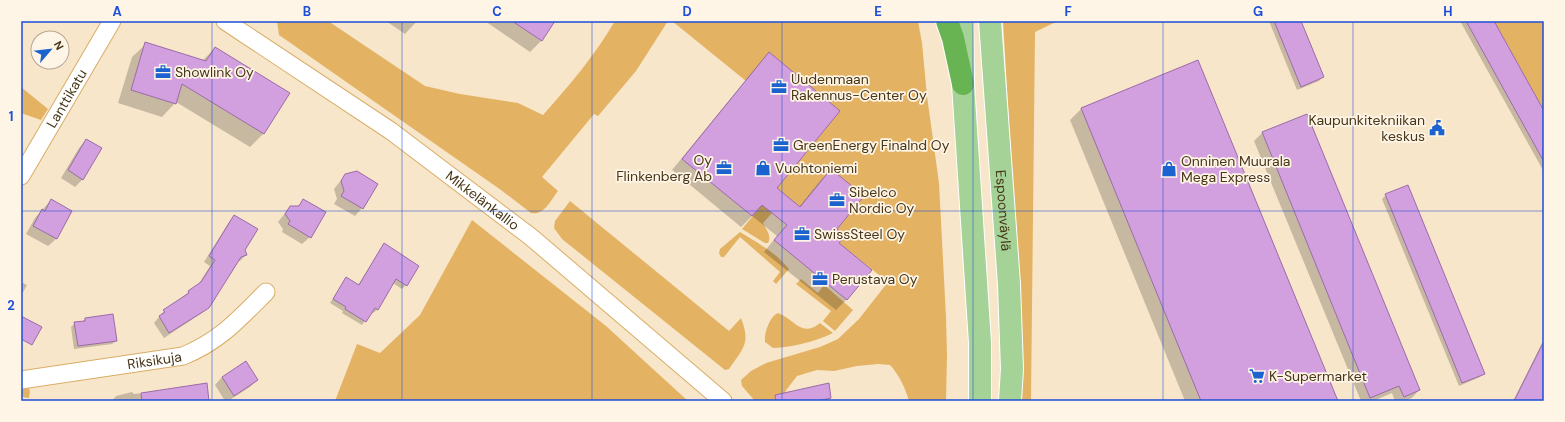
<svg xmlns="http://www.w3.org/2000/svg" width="1565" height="422" font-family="'DM Sans',sans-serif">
  <rect width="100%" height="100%" fill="#f8e6ca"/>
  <path fill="#e3b363" d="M277 21H328L425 86 460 94 518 103 543 115C569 86 595 55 615 21H668L636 71 598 116 594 114 542 177 558 191C551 200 544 216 531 213L501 190 279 35Z
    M672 21H918L922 43 927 96 939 183 946 317 947 355 946 401H909C905 387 899 375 890 365L878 364 857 366 834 371 817 370 797 376 787 389 782 398 781 401H755L742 386 741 380 751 371 766 363 820 347 838 339 859 319 888 282 839 243 845 235 837 229 864 196 831 169 800 207 777 188 840 111 769 53 746 81Z
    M1003 21H1058L1035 32 1031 401H1021L1023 365Z
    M1494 21H1544V111Z
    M21 87 48 109 41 120 21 113Z
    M570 201 729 331 741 318C751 344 743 348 729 369L725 370 562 239 554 228 555 221Z
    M762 205 772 213 763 223C766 229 772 236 768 243H765L742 229Z
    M472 220 606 326 688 401H335L357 344 380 353 420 315Z
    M740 232C758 243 775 252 789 269L776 284 773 281 780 272 740 237 724 257H721L719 253 720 249Z
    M801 279 818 293 824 285 853 310 835 331 823 321 831 311 796 284Z
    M778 313C796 320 801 338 820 323L833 333C814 342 793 347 773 348L765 342C764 333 770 316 778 313Z
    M21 387H28L30 391 29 398 21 397Z"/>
  <path fill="#0003" d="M386 21H417L405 34Z
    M485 21H554L541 41 530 52Z
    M1269 21H1300L1323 77 1319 81 1297 90Z
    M1460 21H1493L1544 113V172Z
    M146 44 202 61 215 48 288 93 263 134 250 147 176 102 162 117 118 103 132 57Z
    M769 54 775 188 799 207 820 181 831 170 837 243 847 299 836 310 764 252 777 236 752 216 741 227 672 170 758 65Z
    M1198 61 1337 401H1185L1070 120 1081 109Z
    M1307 115 1419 390 1412 398 1403 401H1395L1392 393 1373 401H1361L1254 141 1262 133Z
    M86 140 83 179 75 187 61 178 79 148Z
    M345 175 362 208 355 216 334 204 337 199 334 189Z
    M1386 195 1484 373 1480 377 1459 386 1382 199Z
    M51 200 71 211 56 239 48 246 26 234 35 218Z
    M304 200 310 237 302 244 282 232 283 229 278 222 290 207H297Z
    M234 216 246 255 240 261H237L208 307 202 313 164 338 154 323 164 311 198 285 210 266 204 262 229 222Z
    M384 244 406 285 402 289 393 283 377 310 373 313 371 312 362 325 342 313 343 311 330 303 346 278 358 285Z
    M21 282 27 285 21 296Z
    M85 319 116 341 112 344 74 349 71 327 75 323 82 322Z
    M1544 339V401H1513Z
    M222 377 257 380 250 387 228 401H225L215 385Z
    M132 392 134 394 152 392 208 401H112L116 396Z
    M830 398 827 401H790Z"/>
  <path fill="#d29fdf" stroke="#9b6ba8" d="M512 21H555L542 41Z
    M1274 21H1301L1324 77 1301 87Z
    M1466 21H1494L1544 111V162Z
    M145 42 206 61 215 47 290 93 264 134 182 84 176 104 131 90Z
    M769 52 840 111 777 188 800 207 831 169 864 196 837 229 845 235 839 243 872 270 847 300 774 240 787 225 762 205 752 216 682 159Z
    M1198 60 1338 401H1201L1081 108Z
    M1307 114 1420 390 1404 397 1399 386 1370 398 1262 132Z
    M86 139 102 148 83 180 68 170Z
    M357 171 378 184 363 209 341 196 344 191 341 181 345 174Z
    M1408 185 1485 374 1462 383 1385 194Z
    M51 199 72 211 57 239 33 226 42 209 45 211Z
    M303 199 326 212 311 238 288 224 290 221 285 214 290 206H299Z
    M234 215 258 229 245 250 247 255 241 257 209 308 169 333 159 316 165 312 163 310 189 293 188 291 201 282 215 260 209 256Z
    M384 243 419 266 407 286 396 279 378 310 375 308 366 322 345 309 346 307 333 299 346 277 359 285Z
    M113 314 117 341 78 346 74 322 85 321V318Z
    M21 316 42 327 32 345 21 339Z
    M1544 341V401H1514Z
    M246 361 258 380 234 396 222 377Z
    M207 383 209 401H142L141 393Z
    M829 383 831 398 818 401H776L775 395Z"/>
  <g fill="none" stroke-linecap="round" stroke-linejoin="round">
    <defs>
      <g id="minor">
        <path id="s1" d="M225 21 391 131 531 237 723 401"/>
        <path id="s2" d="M21 176 112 21"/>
        <path id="s3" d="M21 380 183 356C220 341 239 319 266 292"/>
      </g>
      <g id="major">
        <path d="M962 21 963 84 980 343V401"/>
        <path id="s4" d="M990 21 1009 284 1012 369 1010 401"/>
      </g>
      <path id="highway" d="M947 21 953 38 963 84"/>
    </defs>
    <use href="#minor" stroke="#d9ad65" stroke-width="19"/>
    <use href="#major" stroke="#fff" stroke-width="24"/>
    <use href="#highway" stroke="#fff" stroke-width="24"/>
    <use href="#minor" stroke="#fff" stroke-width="17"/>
    <use href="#major" stroke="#a4d297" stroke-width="22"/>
    <use href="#highway" stroke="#68b452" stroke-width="22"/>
  </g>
  <path fill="none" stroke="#1d4ed8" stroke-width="1" stroke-opacity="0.55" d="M212 21V401M402 21V401M592 21V401M782 21V401M973 21V401M1163 21V401M1353 21V401M21 211H1544"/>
  <defs>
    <symbol id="office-bare" viewBox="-9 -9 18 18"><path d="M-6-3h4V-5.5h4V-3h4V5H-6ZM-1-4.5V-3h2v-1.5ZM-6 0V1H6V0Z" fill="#1b63cf" stroke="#fef5e7" stroke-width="2.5" paint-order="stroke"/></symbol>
    <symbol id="civic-bare" viewBox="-9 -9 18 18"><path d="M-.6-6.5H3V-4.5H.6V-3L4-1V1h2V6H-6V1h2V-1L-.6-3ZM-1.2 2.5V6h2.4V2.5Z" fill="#1b63cf" stroke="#fef5e7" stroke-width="2.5" paint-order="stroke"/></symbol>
    <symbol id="shop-bare" viewBox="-9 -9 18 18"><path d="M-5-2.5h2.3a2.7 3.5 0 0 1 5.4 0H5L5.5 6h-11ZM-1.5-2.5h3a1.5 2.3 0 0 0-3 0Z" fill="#1b63cf" stroke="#fef5e7" stroke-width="2.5" paint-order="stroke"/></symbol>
    <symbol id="supermarket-bare" viewBox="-9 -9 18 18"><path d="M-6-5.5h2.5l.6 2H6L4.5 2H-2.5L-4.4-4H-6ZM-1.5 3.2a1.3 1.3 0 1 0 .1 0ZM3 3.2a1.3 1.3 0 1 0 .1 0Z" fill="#1b63cf" stroke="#fef5e7" stroke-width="2.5" paint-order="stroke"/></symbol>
  </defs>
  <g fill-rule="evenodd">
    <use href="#office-bare" x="152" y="61" width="22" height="22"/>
    <use href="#office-bare" x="768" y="76" width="22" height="22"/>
    <use href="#civic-bare" x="1426" y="117" width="22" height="22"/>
    <use href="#office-bare" x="770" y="134" width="22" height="22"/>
    <use href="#office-bare" x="713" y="157" width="22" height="22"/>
    <use href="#shop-bare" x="752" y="157" width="22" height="22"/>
    <use href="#shop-bare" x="1158" y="158" width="22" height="22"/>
    <use href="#office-bare" x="826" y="189" width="22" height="22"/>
    <use href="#office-bare" x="791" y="223" width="22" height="22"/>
    <use href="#office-bare" x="809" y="268" width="22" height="22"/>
    <use href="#supermarket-bare" x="1246" y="365" width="22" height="22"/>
  </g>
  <g text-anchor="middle" stroke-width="3.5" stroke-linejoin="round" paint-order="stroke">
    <g font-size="14" fill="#473617" stroke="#fef5e7" text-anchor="start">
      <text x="175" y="77">Showlink Oy</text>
      <text x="791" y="84">Uudenmaan<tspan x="791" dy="16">Rakennus-Center Oy</tspan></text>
      <text x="1425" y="125" text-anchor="end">Kaupunkitekniikan<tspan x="1425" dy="16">keskus</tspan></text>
      <text x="793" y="150">GreenEnergy Finalnd Oy</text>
      <text x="712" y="165" text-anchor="end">Oy<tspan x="712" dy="16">Flinkenberg Ab</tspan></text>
      <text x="1181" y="166">Onninen Muurala<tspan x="1181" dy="16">Mega Express</tspan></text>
      <text x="775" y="173">Vuohtoniemi</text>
      <text x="849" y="197">Sibelco<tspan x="849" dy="16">Nordic Oy</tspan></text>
      <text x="814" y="239">SwissSteel Oy</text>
      <text x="832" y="284">Perustava Oy</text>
      <text x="1269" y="381">K-Supermarket</text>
    </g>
    <g font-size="14" fill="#473617" stroke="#fef5e7">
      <text dy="5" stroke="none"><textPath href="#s2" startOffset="90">Lanttikatu</textPath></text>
      <text dy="5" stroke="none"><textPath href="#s1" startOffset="314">Mikkelänkallio</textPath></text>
      <text dy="5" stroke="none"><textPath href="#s4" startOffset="190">Espoonväylä</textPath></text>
      <text dy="5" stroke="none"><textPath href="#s3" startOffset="135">Riksikuja</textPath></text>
    </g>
  </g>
  <rect width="1565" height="422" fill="none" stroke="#fef5e7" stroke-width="44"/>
  <g transform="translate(50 50) rotate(62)"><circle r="19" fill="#fef5e7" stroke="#b5a994"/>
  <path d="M0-3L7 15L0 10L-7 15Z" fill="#1b63cf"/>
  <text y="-6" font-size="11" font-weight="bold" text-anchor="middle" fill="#473617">N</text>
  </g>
  <rect x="22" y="22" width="1521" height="378" fill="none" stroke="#1d4ed8" stroke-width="1.5"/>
  <g font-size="13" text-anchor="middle" font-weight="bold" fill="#1d4ed8">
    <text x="117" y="16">A</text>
    <text x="307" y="16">B</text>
    <text x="497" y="16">C</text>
    <text x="687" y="16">D</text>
    <text x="878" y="16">E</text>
    <text x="1068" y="16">F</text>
    <text x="1258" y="16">G</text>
    <text x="1448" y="16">H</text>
    <text x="11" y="121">1</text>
    <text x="11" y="310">2</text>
  </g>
</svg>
